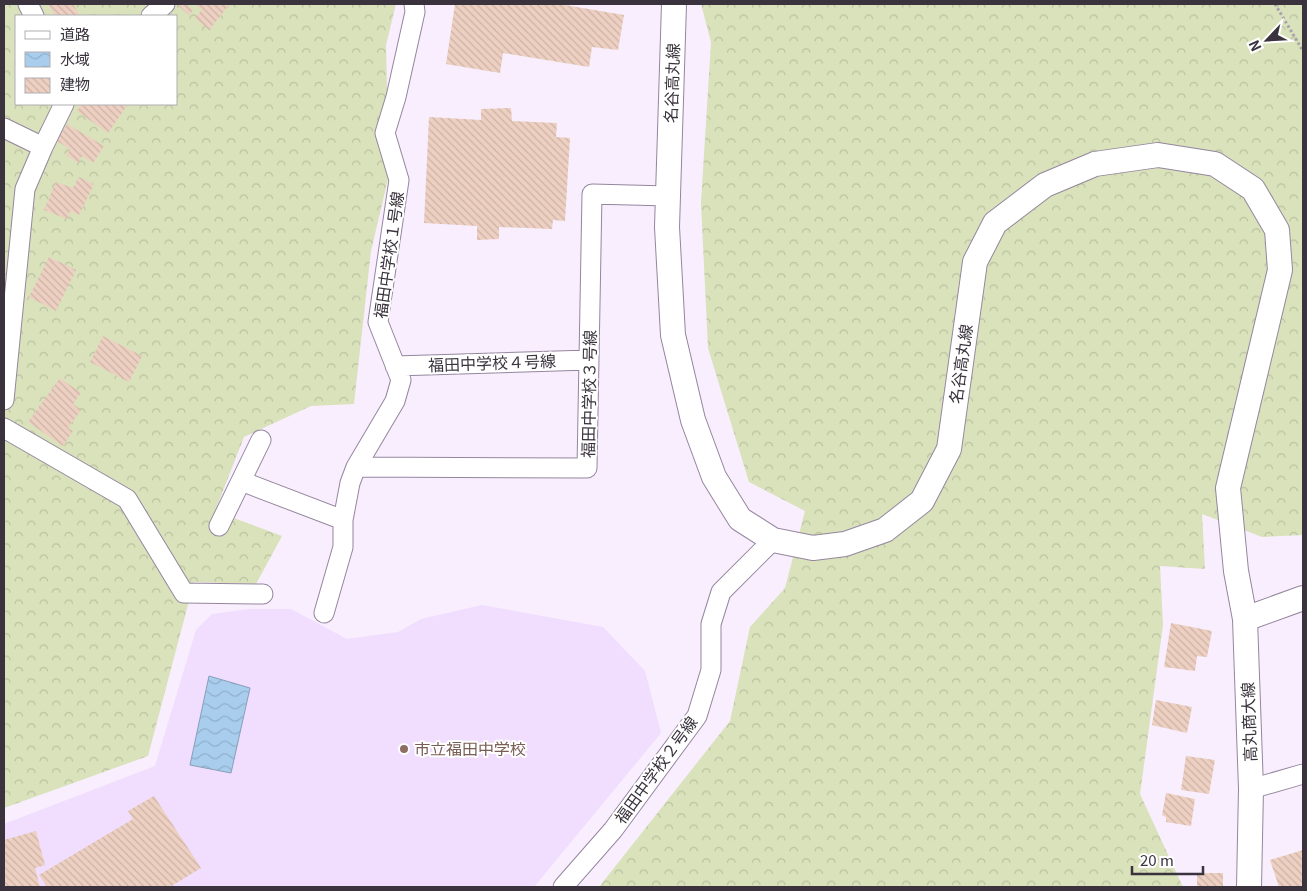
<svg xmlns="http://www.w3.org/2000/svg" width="1307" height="891" font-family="Georgia,'Noto Sans JP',serif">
  <defs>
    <pattern id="forest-crowns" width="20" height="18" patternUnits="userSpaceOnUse" patternTransform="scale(1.25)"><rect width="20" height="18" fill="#d9e2ba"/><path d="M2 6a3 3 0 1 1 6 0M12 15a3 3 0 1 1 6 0" fill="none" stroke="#bbc2a1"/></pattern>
    <pattern id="water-waves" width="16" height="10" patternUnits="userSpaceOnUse" patternTransform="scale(1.25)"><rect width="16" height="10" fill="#a8cded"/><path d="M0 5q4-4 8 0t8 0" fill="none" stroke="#91b0cc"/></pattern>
    <pattern id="building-back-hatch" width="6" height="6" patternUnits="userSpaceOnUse" patternTransform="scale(1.25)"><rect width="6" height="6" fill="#edd0c1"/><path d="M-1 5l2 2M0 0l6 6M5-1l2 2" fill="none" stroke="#ccb3a7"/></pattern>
  </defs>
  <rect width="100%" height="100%" fill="#f8eefe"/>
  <path fill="#f1ddfd" d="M482 605 603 627 645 671 661 733 534 887H4V824L155 766 196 630 212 614 249 609H291L347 639 398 632 421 619Z"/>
  <path fill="url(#forest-crowns)" fill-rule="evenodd" d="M4 4H396L386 45 389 175 371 251 354 404 311 406 244 437 215 511 282 536 256 584 194 582 148 756 4 808ZM16 16H176V104H16Z
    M701 4H1303V535L1262 537 1202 514 1205 569 1160 566 1163 625 1140 794 1183 887H599L730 721 750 627 785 588 805 511 749 482 708 348 701 203 711 42Z"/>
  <path fill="url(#water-waves)" stroke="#879fb8" d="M209 676 250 688 231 773 190 765Z"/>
  <path fill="url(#building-back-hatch)" d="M48 4H73L80 16H55Z
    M178 4H186L193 10 189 15 177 5Z
    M195 4H230L209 30 195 18 202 10Z
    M455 4H559L624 15 618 50 592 47 589 67 503 53 500 73 446 64Z
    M82 104H128L108 133 77 111Z
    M511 108 512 121 557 123 556 137 570 138 565 221 553 220 552 229 499 227V239L477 240V226L424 223 429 117 481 120V109Z
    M67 124 104 146 93 163 82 156 78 163 66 155 70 149 57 141Z
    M79 177 94 184 79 215 70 211 67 219 44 210 56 182 73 188Z
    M49 257 76 270 56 311 29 297Z
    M103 336 142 356 129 382 90 362Z
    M60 378 81 393 73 404 81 410 68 428 73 431 63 446 28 422Z
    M1171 623 1212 631 1207 657 1197 656 1195 671 1164 667Z
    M1156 700 1192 707 1187 733 1152 725Z
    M1186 756 1215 760 1209 794 1181 790Z
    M1166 793 1195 799 1191 826 1166 822V817L1162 815Z
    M154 796 201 868 170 887H47L39 875 133 819 128 811Z
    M36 831 45 865 35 868 40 887H4V840Z
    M1303 850V887H1279L1270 860Z
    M1197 873H1223V887H1197Z"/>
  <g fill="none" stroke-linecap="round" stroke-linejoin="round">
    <defs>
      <path id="minor" d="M28 4 34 16
        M151 16 165 4
        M4 128 43 147
        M395 366 589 360
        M4 400 25 189 43 147 64 104
        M4 428 127 499 184 593 263 594
        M261 440 241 481 343 520
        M356 467 587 468 592 194 668 196
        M219 526 241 481
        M324 613 343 547V520L350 483 356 467 395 401 401 380 378 322 399 180 385 133 396 97 415 12 414 4
        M1251 789 1303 774
        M563 887 613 830 697 716 711 670V624L721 592 773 540"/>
      <path id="tertiary" d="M674 4 667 227 673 335 693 420 714 477 740 519 773 540 813 548 845 544 885 530 922 501 949 449 975 262 995 223 1045 185 1095 164 1158 155 1215 164 1253 189 1277 230 1280 270 1228 488 1236 571 1245 619 1251 789 1249 887
        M1245 619 1303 598"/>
    </defs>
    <use href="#minor" stroke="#95869e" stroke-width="21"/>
    <use href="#tertiary" stroke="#95869e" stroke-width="26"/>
    <path stroke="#aaa1ae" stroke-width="3" stroke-dasharray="2.5 2.5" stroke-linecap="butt" d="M1275 4 1303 51"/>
    <use href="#minor" stroke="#fff" stroke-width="19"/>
    <use href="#tertiary" stroke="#fff" stroke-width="24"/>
  </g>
  <circle fill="#8d6e63" stroke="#fff" stroke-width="2" cx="404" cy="749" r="5"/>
  <g text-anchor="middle" stroke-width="4" stroke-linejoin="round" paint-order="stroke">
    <g font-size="16" fill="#3a333d" stroke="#fff">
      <text transform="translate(672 83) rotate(-88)" y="6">名谷高丸線</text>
      <text transform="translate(389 255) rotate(-82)" y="6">福田中学校１号線</text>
      <text transform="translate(492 363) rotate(-2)" y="6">福田中学校４号線</text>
      <text transform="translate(961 364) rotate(-82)" y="6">名谷高丸線</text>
      <text transform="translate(589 394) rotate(-89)" y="6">福田中学校３号線</text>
      <text transform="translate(1249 722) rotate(-92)" y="6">高丸商大線</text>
      <text transform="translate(656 770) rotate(-54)" y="6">福田中学校２号線</text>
    </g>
    <g font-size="16" fill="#785e54" stroke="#fff" text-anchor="start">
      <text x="414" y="755">市立福田中学校</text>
    </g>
  </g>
  <rect width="1307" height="891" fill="none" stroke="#3a333d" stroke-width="10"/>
  <rect x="15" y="15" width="162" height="90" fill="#ffffff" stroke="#b0adb1"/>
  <rect x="25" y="31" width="25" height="8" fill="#ffffff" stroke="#b0adb1"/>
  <text x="60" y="40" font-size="15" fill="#3a333d">道路</text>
  <rect x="25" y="52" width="25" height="15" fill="url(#water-waves)" stroke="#b0adb1"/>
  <text x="60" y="65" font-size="15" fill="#3a333d">水域</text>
  <rect x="25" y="78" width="25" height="15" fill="url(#building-back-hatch)" stroke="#b0adb1"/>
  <text x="60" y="90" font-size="15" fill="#3a333d">建物</text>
  <g transform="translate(1267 40) rotate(245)" stroke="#ffffff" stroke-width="4" paint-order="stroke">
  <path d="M0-4L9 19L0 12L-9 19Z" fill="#3a333d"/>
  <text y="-8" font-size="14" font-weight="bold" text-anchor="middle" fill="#3a333d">N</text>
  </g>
  <path d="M1132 866v8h71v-8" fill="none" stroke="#3a333d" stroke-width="2.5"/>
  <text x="1140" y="866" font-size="15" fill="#3a333d" stroke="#ffffff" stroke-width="4" paint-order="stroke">20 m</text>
</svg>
